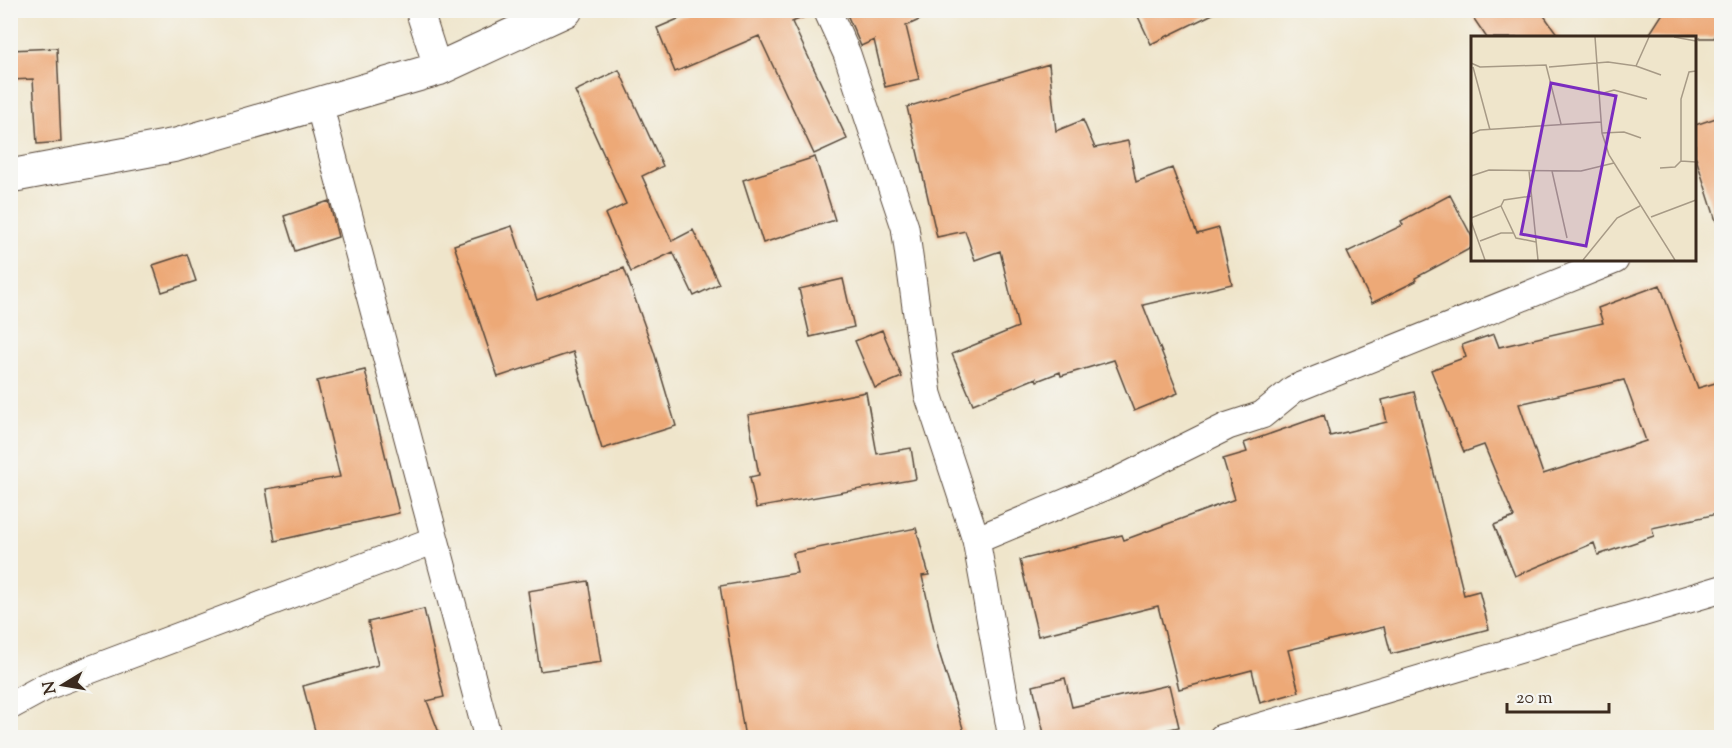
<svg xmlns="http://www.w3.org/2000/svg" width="1732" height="748" font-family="'Sorts Mill Goudy',serif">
  <rect width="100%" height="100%" fill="#f6f6f2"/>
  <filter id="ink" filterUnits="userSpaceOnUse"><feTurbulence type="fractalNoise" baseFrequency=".0167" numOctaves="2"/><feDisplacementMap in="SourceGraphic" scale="12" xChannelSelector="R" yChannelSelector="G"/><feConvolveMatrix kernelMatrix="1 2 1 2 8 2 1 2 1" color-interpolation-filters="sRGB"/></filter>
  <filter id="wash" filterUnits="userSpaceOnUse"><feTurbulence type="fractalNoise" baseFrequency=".008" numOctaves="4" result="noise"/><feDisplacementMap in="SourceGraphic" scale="24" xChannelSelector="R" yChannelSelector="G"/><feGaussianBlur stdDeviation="1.35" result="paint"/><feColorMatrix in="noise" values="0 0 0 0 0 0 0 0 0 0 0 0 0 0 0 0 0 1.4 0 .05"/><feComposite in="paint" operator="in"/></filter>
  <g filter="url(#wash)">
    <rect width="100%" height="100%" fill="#efe5cb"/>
    <g id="blocks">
      <path fill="#eda977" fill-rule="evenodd" d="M699 10H812V14L792 22 847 139 814 154 759 36 675 72 657 28Z
        M845 10H941L906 26 919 79 885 87 874 40 861 46Z
        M1135 10H1221L1151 44Z
        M1468 10H1540L1560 38H1487Z
        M1665 10H1722V25L1714 38H1647Z
        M57 48 61 142 37 144 33 79 10 80V50Z
        M1049 64 1056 131 1083 120 1095 148 1128 141 1136 182 1172 168 1197 234 1219 228 1232 284 1143 305 1178 393 1134 411 1114 360 1061 376 1060 372 1037 381 1036 378 973 404 952 354 1018 327 1000 251 975 260 965 231 937 237 907 107Z
        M619 70 663 166 642 176 672 241 693 230 719 284 694 296 673 252 631 272 605 214 626 204 575 91Z
        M1722 116V220L1716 221 1695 155V125Z
        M815 157 835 220 763 243 743 180Z
        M1450 195 1473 239V247L1415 278 1416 281 1372 303 1347 252 1403 225 1401 221Z
        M329 201 338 237 295 251 284 216Z
        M512 226 537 300 624 268 654 352 676 426 602 449 573 352 498 377 454 245Z
        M187 254 196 281 162 292 153 265Z
        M843 279 854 327 810 337 799 289Z
        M1660 285 1698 388 1722 381V513L1652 528 1654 536 1598 555 1594 543 1515 576 1494 525 1514 517 1484 445 1464 452 1431 370 1466 357 1462 345 1494 334 1499 347 1603 323 1598 308ZM1624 380 1646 441 1543 474 1519 404Z
        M882 330 902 377 875 388 855 341Z
        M365 370 399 513 275 541 266 489 340 477 317 381Z
        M866 392 877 454 911 448 916 479 756 508 750 477 759 475 748 415Z
        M1414 392 1464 595 1479 591 1489 629 1391 654 1384 627 1288 650 1299 692 1260 703 1252 670 1179 689 1158 606 1038 636 1020 560 1122 535 1124 540 1235 499 1223 459 1247 452 1244 443 1324 415 1330 436 1387 422 1382 400Z
        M916 528 929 575 922 576 939 652 966 738H745L720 586 797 573 793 553Z
        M588 581 601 662 540 671 528 591Z
        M424 609 444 697 427 701 441 738H317L303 686 378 665 368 622Z
        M1065 678 1072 707 1169 685 1179 727 1131 738H1045L1033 686Z"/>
    </g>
  </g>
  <g filter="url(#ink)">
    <use href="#blocks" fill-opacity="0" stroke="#564638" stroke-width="1.5"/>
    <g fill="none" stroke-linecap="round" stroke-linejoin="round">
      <defs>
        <path id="street" d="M419 10 438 69
          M827 10 847 54 905 227 928 394 976 540 1012 738
          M319 104 488 738
          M976 540 1115 482 1228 426 1262 415 1294 389 1615 260
          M10 706 47 686 435 540
          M1222 738 1722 589"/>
        <path id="primary" d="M10 176 176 145 438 69 566 10"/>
      </defs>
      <use href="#street" stroke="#564638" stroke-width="29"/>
      <use href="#primary" stroke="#564638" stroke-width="35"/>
      <use href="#street" stroke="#fff" stroke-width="27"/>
      <use href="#primary" stroke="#fff" stroke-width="33"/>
    </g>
  </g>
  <g transform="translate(1471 36)">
    <rect width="225" height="225" fill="#efe5cb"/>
    <path fill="none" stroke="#a79a86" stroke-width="1.5" d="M124 1 131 97 138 119 204 224M203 1 225 5M0 27 9 31 75 29 90 88M165 30 190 39M2 31 19 94M78 31 137 26 165 30 178 1M129 58 143 54 176 63M131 97 153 96 170 102M0 98 9 94 130 86M210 125V63L218 36 225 35M189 132 204 131 210 125 225 126M58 135 67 224M81 135 96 202M0 140 18 134 110 135 143 127M30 170 45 202 65 206M180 181 225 164M0 182 30 170 33 164 61 160M0 185 14 224M9 205 30 197H43M112 224 146 182 169 170"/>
    <path fill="#7b2cbf" fill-opacity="0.15" stroke="#7b2cbf" stroke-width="3" d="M80 47 145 60 115 210 50 198Z"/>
    <rect width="225" height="225" fill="none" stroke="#3b2a1e" stroke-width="3"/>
  </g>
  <rect width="1732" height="748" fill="none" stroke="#f6f6f2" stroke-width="36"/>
  <g transform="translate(63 685) rotate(259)" stroke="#f6f6f2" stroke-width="4.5" paint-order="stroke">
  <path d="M0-4.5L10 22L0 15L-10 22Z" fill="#3b2a1e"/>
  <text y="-9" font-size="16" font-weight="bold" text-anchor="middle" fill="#3b2a1e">N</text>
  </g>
  <path d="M1507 703v9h102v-9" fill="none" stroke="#3b2a1e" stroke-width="3"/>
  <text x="1516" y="703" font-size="18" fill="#3b2a1e" stroke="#f6f6f2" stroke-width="4.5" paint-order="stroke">20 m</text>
</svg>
